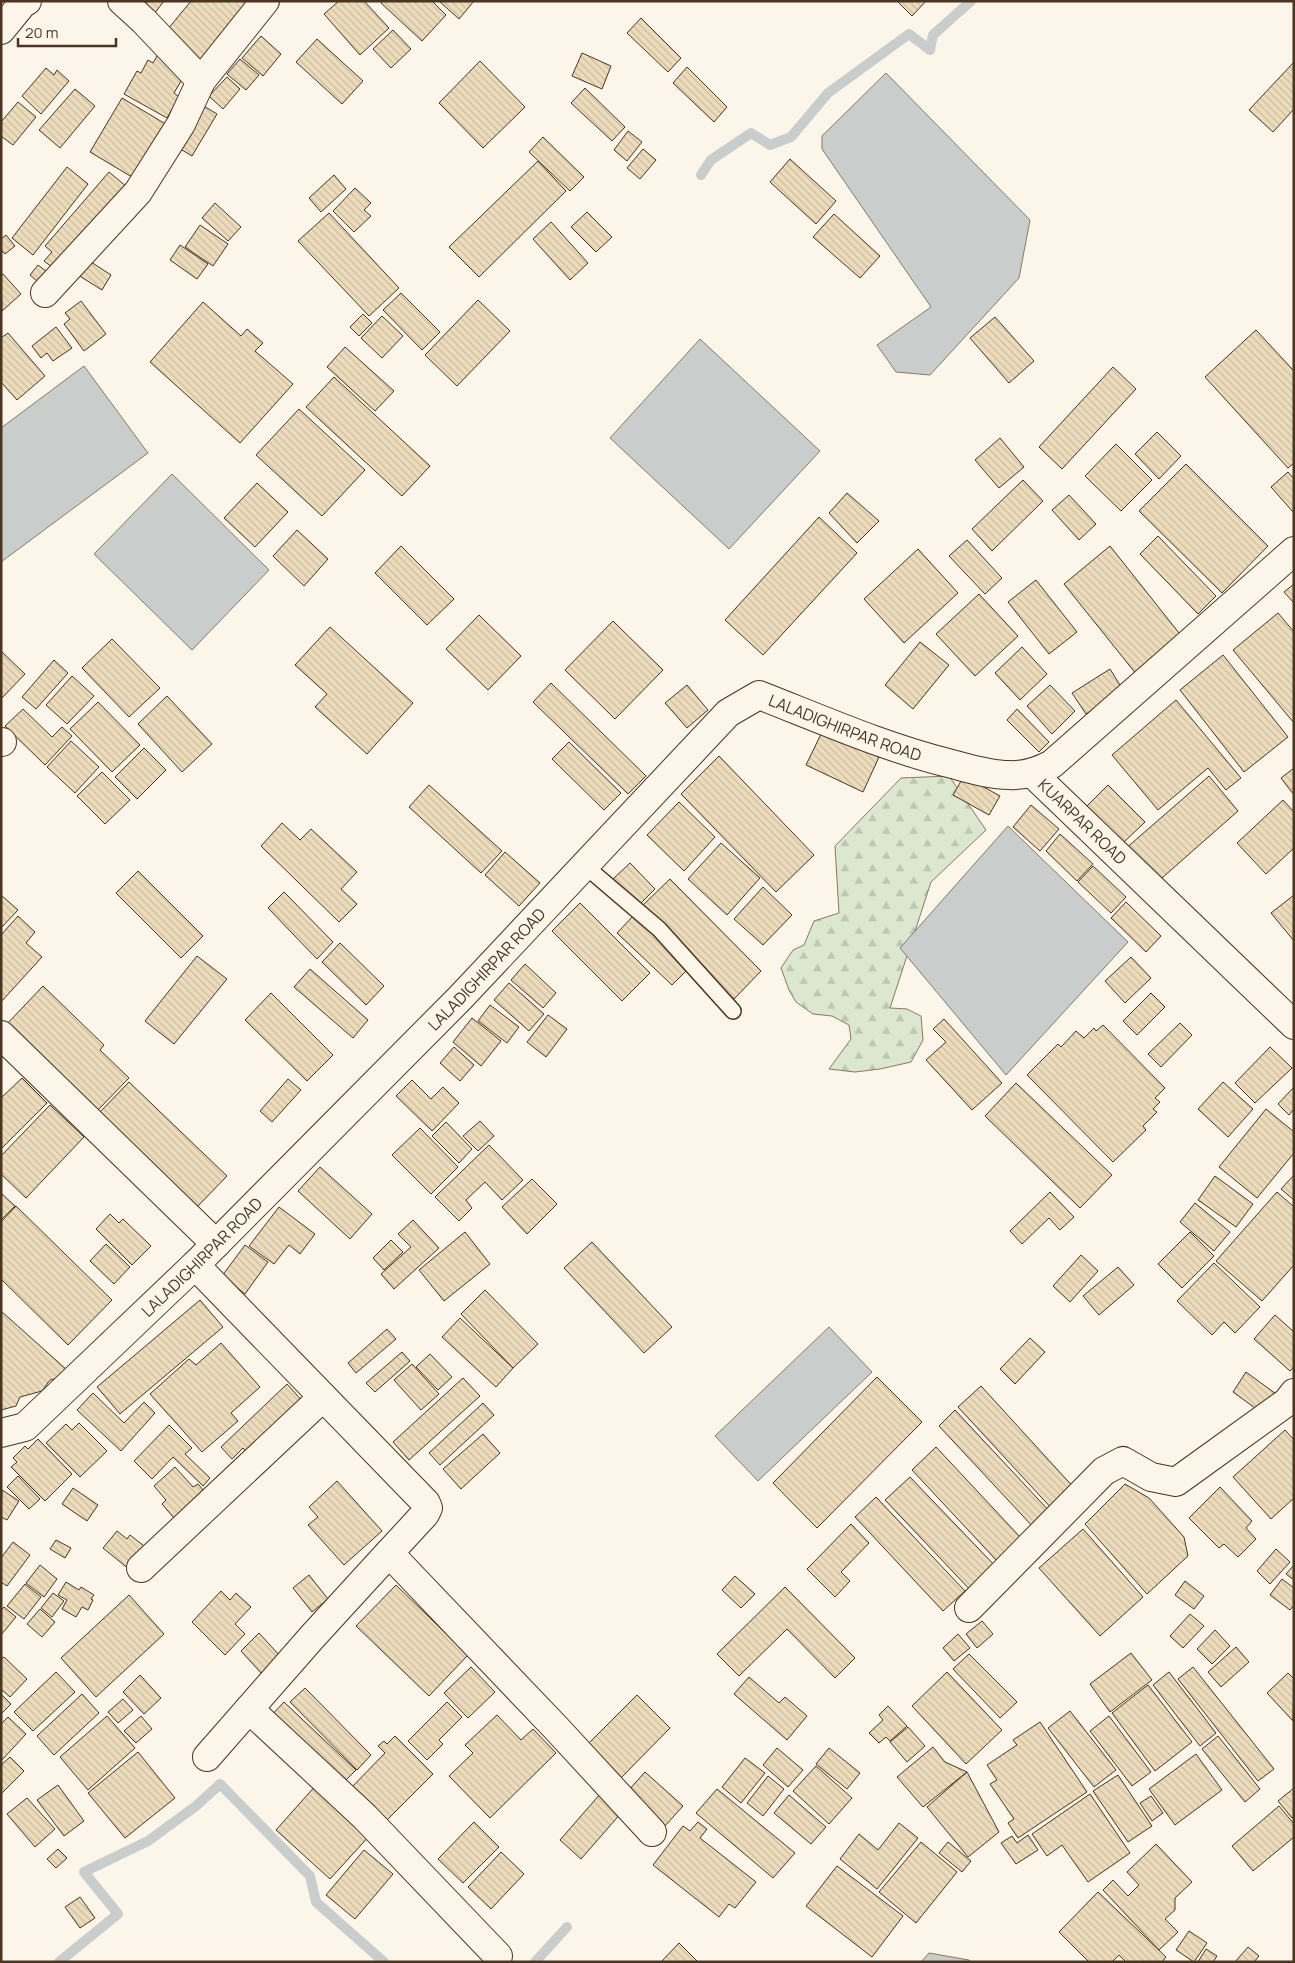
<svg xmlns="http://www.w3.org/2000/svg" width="1295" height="1963" font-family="Manrope,sans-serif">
  <defs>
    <pattern id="forest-firs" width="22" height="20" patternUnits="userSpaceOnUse" patternTransform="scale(1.25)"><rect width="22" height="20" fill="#dce7d0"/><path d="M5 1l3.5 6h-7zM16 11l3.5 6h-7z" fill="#bec7b2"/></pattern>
    <pattern id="building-back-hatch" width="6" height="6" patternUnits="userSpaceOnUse" patternTransform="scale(1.25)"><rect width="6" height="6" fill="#ecdcbc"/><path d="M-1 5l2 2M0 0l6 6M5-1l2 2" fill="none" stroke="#ccbda1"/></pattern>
  </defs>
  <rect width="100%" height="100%" fill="#fbf6e9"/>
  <path fill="url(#forest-firs)" stroke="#887966" d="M949 776 986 830 931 882 890 1008 907 1009 921 1016 923 1040 911 1062 880 1069 855 1072 829 1069 851 1039 849 1025 832 1016 813 1014 796 1002 789 990 781 968 793 950 804 945 814 921 839 913 835 846 901 778Z"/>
  <path fill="#c9cecd" stroke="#887966" d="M886 73 1030 220 1019 278 930 375 896 372 877 345 931 307 822 149V136Z
    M700 339 820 451 729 549 610 438Z
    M84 366 148 453 1 562V428Z
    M172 474 269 570 192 650 94 554Z
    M1008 826 1128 942 1006 1075 900 948Z
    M829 1327 872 1372 758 1481 715 1436Z
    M929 1953 969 1960 971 1962H921Z"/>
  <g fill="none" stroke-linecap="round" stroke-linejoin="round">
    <path stroke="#c9cecd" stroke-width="10" d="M701 175 711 160 751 133 770 145 791 137 828 93 909 34 930 50 933 35 971 1
      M59 1962 118 1914 84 1872 148 1841 196 1806 220 1784 310 1876 316 1902 384 1962
      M535 1962 567 1927"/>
  </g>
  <path fill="url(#building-back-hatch)" stroke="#4a3520" d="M148 1H164L154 14 144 7Z
    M191 1H248L198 64 163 35Z
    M339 1H364L389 28 360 55 324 14Z
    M383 1H432L446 15 422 41 381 3Z
    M439 1H474L459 19Z
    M897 1H926L912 16Z
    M641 18 681 58 668 72 627 33Z
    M393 30 411 49 391 68 373 49Z
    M261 36 281 54 263 76 242 58Z
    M317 39 363 81 342 104 296 62Z
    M161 49 184 76 174 93 179 97 167 118 124 94 137 71 141 73 148 60 153 63Z
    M582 53 611 66 602 89 572 76Z
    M240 59 259 75 246 90 227 74Z
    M480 61 525 107 483 148 439 103Z
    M1294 62V109L1273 132 1249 110Z
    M687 67 727 107 714 122 673 83Z
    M46 68 54 75 57 70 69 81 41 114 22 96Z
    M227 77 240 89 223 109 209 96Z
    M585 88 625 127 612 141 571 103Z
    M75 89 95 106 60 148 39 130Z
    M122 98 169 126 137 180 90 152Z
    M18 102 36 117 13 145 1 136V122Z
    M202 105 217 114 192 156 177 147Z
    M628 131 642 142 627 161 614 150Z
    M543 137 584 177 570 191 529 152Z
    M643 149 656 160 640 179 627 168Z
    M790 159 836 201 816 224 770 182Z
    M538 161 566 191 479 277 449 247Z
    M67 167 88 184 33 255 12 238Z
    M109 172 127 187 52 267 44 261 52 252 45 246Z
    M334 175 346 189 321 212 309 198Z
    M355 188 371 203 364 210 371 216 354 232 333 211Z
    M215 203 241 227 228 241 202 218Z
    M587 212 612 237 596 252 571 227Z
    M329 213 399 288 369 316 298 241Z
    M834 214 880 256 860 278 813 237Z
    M551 222 588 263 570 280 533 239Z
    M200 225 228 244 213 266 185 247Z
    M6 235 15 246 5 254 1 250V239Z
    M180 245 208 264 197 279 170 260Z
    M88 260 111 275 102 290 78 275Z
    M38 265 51 275 43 286 30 275Z
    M3 274 21 294 2 311 1 276Z
    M401 293 440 332 422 350 383 310Z
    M478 300 510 331 457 386 425 355Z
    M81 301 106 334 84 351 64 324 70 319 65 313Z
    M203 302 241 336 247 329 263 343 255 351 293 384 240 443 150 362Z
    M363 314 372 323 359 336 350 327Z
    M382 316 403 336 382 358 361 338Z
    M995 317 1034 361 1009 383 970 338Z
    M56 327 72 348 53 361 47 353 41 358 32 346Z
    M1256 330 1294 371V463L1288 468 1205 377Z
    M8 333 45 376 17 400 1 382V338Z
    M345 347 394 391 375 411 327 367Z
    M1113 367 1136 389 1062 469 1039 447Z
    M334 377 430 466 402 496 306 407Z
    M299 409 365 470 322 516 256 455Z
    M1157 432 1181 456 1159 479 1135 454Z
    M1000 438 1024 467 999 488 975 460Z
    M1116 444 1152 480 1121 511 1085 476Z
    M1186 464 1268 546 1222 593 1139 511Z
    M1288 472 1294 479V513L1271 487Z
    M1023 480 1043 501 992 551 972 529Z
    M257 483 288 512 255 547 224 518Z
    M847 493 879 521 857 543 829 513Z
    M1069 495 1096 524 1079 540 1052 510Z
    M819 517 857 553 763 655 725 620Z
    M297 530 328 559 304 586 273 556Z
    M1158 536 1216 596 1198 614 1140 554Z
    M967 540 1002 578 985 594 949 556Z
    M401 546 454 599 427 625 375 573Z
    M1110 546 1183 638 1137 675 1064 584Z
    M918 549 958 593 904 643 864 599Z
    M1036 580 1077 632 1049 654 1008 602Z
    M1294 584V603L1284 592Z
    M979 594 1018 636 975 676 936 634Z
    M1278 613 1294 632V723L1233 650Z
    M479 615 521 656 488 690 446 649Z
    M613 621 663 670 615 719 565 670Z
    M330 627 413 703 367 754 315 707 327 694 295 665Z
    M112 639 160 688 129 717 82 668Z
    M920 642 949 665 913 709 885 685Z
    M1022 647 1047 674 1020 700 995 673Z
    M1 651 25 674 1 699Z
    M1223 655 1288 737 1244 772 1180 690Z
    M54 660 68 673 36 709 22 697Z
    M1110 669 1123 690 1086 714 1072 693Z
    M72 676 94 696 67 724 46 705Z
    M551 683 646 776 628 794 533 702Z
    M687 685 708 710 687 728 665 703Z
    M1050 685 1075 711 1052 734 1027 706Z
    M167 696 212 744 182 772 138 724Z
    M1176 700 1241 778 1226 790 1208 768 1158 810 1112 755Z
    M98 702 140 745 112 772 70 729Z
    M23 709 52 737 62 727 72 736 45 765 5 726Z
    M1017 709 1049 742 1039 752 1007 720Z
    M823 730 879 757 863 792 806 765Z
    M71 741 99 767 75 793 47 767Z
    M569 742 621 793 604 810 552 759Z
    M144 748 166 770 137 799 115 777Z
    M719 756 814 855 776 892 681 794Z
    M1294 768V795L1281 778Z
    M102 772 130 800 105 824 77 796Z
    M964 776 1000 796 989 815 953 795Z
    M1209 776 1238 811 1154 885 1124 850Z
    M429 785 502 851 481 873 409 807Z
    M1108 785 1145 822 1123 843 1087 806Z
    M1283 800 1294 812V848L1266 874 1237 843Z
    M679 802 715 837 684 871 647 835Z
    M1031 805 1059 829 1040 851 1013 827Z
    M282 823 300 840 311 829 357 872 341 889 357 904 339 922 261 846Z
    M1060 834 1093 864 1077 881 1046 851Z
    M721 843 760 878 727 915 688 879Z
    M505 852 540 883 519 906 485 875Z
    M630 863 655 889 639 905 613 879Z
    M1093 866 1126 897 1111 913 1078 882Z
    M138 871 203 936 181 958 116 893Z
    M670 879 761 971 734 999 642 906Z
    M763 887 792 915 763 945 734 919Z
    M284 892 333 942 317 959 268 908Z
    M1 895 18 910 1 928Z
    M1294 895V941L1271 913Z
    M1126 902 1161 936 1146 952 1111 918Z
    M580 903 650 973 622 1001 552 931Z
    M635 914 690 967 672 985 617 933Z
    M18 916 35 932 26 943 42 957 1 1002V935Z
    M340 943 384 986 366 1005 322 962Z
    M197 956 227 979 174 1044 145 1021Z
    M1131 957 1151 978 1125 1003 1105 981Z
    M525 964 556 993 543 1008 511 980Z
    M310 969 368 1020 353 1038 294 987Z
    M509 983 544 1014 529 1031 494 1000Z
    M43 986 104 1045 100 1050 129 1078 96 1112 6 1025Z
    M271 993 333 1055 307 1081 245 1020Z
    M1151 993 1165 1007 1137 1035 1123 1021Z
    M490 1005 519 1027 507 1043 478 1021Z
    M548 1015 567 1029 546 1057 527 1042Z
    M472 1018 501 1041 481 1066 453 1042Z
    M944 1019 1002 1083 972 1110 926 1060 946 1042 933 1029Z
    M1180 1023 1192 1035 1161 1067 1148 1054Z
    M1103 1025 1165 1088 1155 1098 1160 1102 1153 1109 1157 1112 1143 1126 1146 1130 1113 1162 1027 1075 1058 1044 1061 1047 1076 1031 1084 1038 1094 1028 1096 1031Z
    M454 1047 474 1065 460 1081 440 1063Z
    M1270 1047 1292 1068 1255 1103 1235 1083Z
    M22 1078 47 1103 1 1149V1098Z
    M288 1079 301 1090 272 1122 260 1111Z
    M412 1080 431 1099 443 1087 459 1103 432 1131 396 1096Z
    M129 1082 227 1176 196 1208 99 1113Z
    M1223 1082 1253 1109 1228 1137 1198 1109Z
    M1016 1083 1112 1175 1080 1208 985 1116Z
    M1294 1087V1109L1289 1115 1278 1104Z
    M50 1105 84 1137 26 1198 1 1174V1156Z
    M1266 1109 1294 1132V1153L1257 1198 1219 1167Z
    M480 1121 494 1136 478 1151 463 1136Z
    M446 1122 472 1149 459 1163 432 1136Z
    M420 1128 458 1167 431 1194 392 1155Z
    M489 1145 523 1180 502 1200 485 1182 466 1200 472 1208 459 1221 435 1197Z
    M320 1167 372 1214 350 1239 298 1191Z
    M1294 1175V1200L1281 1189Z
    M1215 1176 1253 1204 1236 1227 1198 1200Z
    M532 1179 557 1204 527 1234 502 1207Z
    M1050 1192 1074 1217 1060 1230 1049 1218 1022 1244 1010 1231Z
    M1277 1192 1294 1207V1265L1262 1301 1216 1261Z
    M1 1193 15 1206 1 1220Z
    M1195 1203 1230 1232 1214 1251 1180 1222Z
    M16 1206 112 1300 68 1345 1 1279V1222Z
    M279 1207 315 1234 300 1254 289 1245 274 1264 249 1246Z
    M110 1214 119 1223 123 1219 151 1246 132 1265 96 1229Z
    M413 1220 439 1248 394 1289 381 1274 411 1247 398 1234Z
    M465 1232 490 1264 444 1301 419 1270Z
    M1190 1232 1214 1256 1182 1288 1158 1264Z
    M391 1240 403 1252 384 1270 373 1258Z
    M592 1242 672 1327 644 1353 564 1268Z
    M106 1244 130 1267 114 1284 90 1261Z
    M245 1245 268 1262 245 1294 222 1276Z
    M1081 1255 1098 1271 1070 1302 1053 1286Z
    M1214 1263 1260 1307 1235 1333 1224 1322 1212 1335 1177 1301Z
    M1118 1267 1134 1285 1099 1315 1083 1296Z
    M485 1290 538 1344 513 1368 461 1314Z
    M200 1300 223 1327 120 1414 97 1387Z
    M1 1311 67 1370 60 1378 50 1380 42 1391 20 1397 16 1406 1 1410Z
    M1275 1315 1294 1332V1367L1290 1371 1254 1339Z
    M460 1318 513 1368 496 1387 442 1337Z
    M387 1329 396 1339 356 1373 348 1363Z
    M1030 1338 1045 1352 1015 1384 1000 1369Z
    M221 1343 260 1387 231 1413 238 1421 202 1452 150 1394 189 1359 196 1365Z
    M402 1352 410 1361 375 1392 366 1383Z
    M430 1354 452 1377 438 1390 416 1367Z
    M412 1364 439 1394 421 1410 394 1380Z
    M1246 1372 1276 1394 1262 1413 1233 1392Z
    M877 1377 922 1422 817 1528 773 1483Z
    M463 1378 480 1396 409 1460 393 1442Z
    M287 1384 304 1403 249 1455 243 1448 232 1459 221 1447Z
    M981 1386 1076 1490 1054 1511 958 1407Z
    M93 1393 124 1423 144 1402 155 1413 121 1451 77 1410Z
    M483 1403 494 1415 440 1465 429 1453Z
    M955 1410 1052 1514 1035 1529 939 1426Z
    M79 1423 107 1451 80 1477 46 1443 66 1424 72 1430Z
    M169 1425 192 1448 185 1454 210 1478 203 1486 173 1457 152 1479 134 1461Z
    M1285 1430 1294 1440V1498L1271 1519 1233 1477Z
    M483 1434 500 1453 461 1489 443 1469Z
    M38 1439 72 1474 45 1501 11 1467 17 1462 13 1458 25 1446 28 1449Z
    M936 1447 1021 1538 997 1561 912 1470Z
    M175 1467 193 1487 198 1484 209 1497 179 1524 162 1504 166 1500 154 1486Z
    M18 1476 40 1499 29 1509 7 1487Z
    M910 1477 999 1570 974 1594 885 1500Z
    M337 1481 382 1531 344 1565 308 1525 318 1517 309 1507Z
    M1125 1484 1149 1498 1184 1537 1188 1556 1147 1594 1085 1524Z
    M1220 1487 1252 1521 1246 1528 1256 1539 1238 1557 1224 1544 1219 1548 1189 1518Z
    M73 1488 98 1505 87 1521 62 1504Z
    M2 1490 19 1501 7 1520 1 1517Z
    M876 1497 965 1591 943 1611 855 1517Z
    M851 1524 869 1543 841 1572 850 1581 835 1597 807 1569Z
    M1083 1529 1143 1597 1100 1636 1039 1568Z
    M117 1531 127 1539 130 1535 148 1549 130 1570 103 1548Z
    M56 1540 71 1548 65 1558 50 1549Z
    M13 1542 30 1555 7 1586 1 1582V1558Z
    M1276 1549 1290 1562 1270 1584 1257 1571Z
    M40 1565 57 1579 44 1597 26 1583Z
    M1294 1565V1580L1286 1574Z
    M309 1575 328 1599 312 1612 293 1588Z
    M735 1576 755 1594 741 1608 722 1590Z
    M1282 1579 1294 1588V1605L1290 1610 1270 1595Z
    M1185 1581 1204 1596 1194 1609 1175 1595Z
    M66 1582 79 1590 81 1587 94 1595 91 1599 93 1600 88 1610 82 1607 76 1617 62 1609 67 1600 58 1595Z
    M25 1584 41 1597 24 1619 7 1606Z
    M396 1585 468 1655 429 1696 356 1626Z
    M785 1587 855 1658 835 1678 787 1629 739 1676 717 1654Z
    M221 1591 230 1600 236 1593 251 1607 235 1624 245 1634 225 1655 192 1622Z
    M53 1593 64 1601 52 1617 41 1608Z
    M129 1595 164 1634 96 1697 61 1658Z
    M4 1607 16 1617 1 1635V1610Z
    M40 1609 55 1622 42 1637 27 1624Z
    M1190 1614 1204 1626 1183 1648 1170 1636Z
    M982 1621 993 1634 977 1648 966 1634Z
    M1215 1630 1230 1646 1212 1664 1197 1649Z
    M259 1633 280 1656 261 1673 241 1651Z
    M958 1634 970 1648 954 1661 943 1648Z
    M1236 1647 1249 1662 1221 1687 1208 1672Z
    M1131 1653 1152 1680 1110 1712 1090 1684Z
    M969 1654 1017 1702 1000 1718 953 1669Z
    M4 1657 27 1679 10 1697 1 1689V1659Z
    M471 1667 495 1692 468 1718 444 1693Z
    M1193 1667 1274 1769 1258 1781 1178 1679Z
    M56 1672 75 1692 33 1731 14 1712Z
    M947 1672 1002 1730 966 1764 912 1706Z
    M1169 1672 1216 1733 1200 1746 1153 1685Z
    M1288 1673 1294 1679 1293 1721 1267 1693Z
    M140 1675 161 1698 144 1714 123 1692Z
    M749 1677 779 1703 785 1697 807 1716 787 1740 734 1694Z
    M1148 1685 1192 1742 1155 1771 1112 1713Z
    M305 1688 371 1755 357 1770 290 1702Z
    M1 1694 11 1704 1 1714Z
    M82 1694 99 1713 54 1755 37 1736Z
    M637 1695 670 1728 618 1781 584 1748Z
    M123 1699 133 1710 118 1723 108 1712Z
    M284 1702 356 1770 341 1785 269 1718Z
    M447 1702 462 1717 439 1740 443 1744 427 1760 408 1741Z
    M888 1706 907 1726 890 1741 886 1737 879 1743 869 1733 883 1720 879 1715Z
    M1070 1711 1116 1770 1094 1787 1048 1728Z
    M497 1715 521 1740 533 1729 556 1753 490 1818 449 1776 473 1753 465 1745Z
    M107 1716 135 1748 88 1790 60 1757Z
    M141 1716 152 1729 136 1743 124 1731Z
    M1109 1716 1151 1772 1132 1786 1090 1731Z
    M8 1717 26 1734 1 1761V1724Z
    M1040 1722 1087 1792 1018 1838 1008 1823 1014 1819 990 1784 997 1780 987 1765 1017 1745 1013 1740Z
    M908 1727 925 1746 907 1762 890 1742Z
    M395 1736 433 1774 383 1824 349 1790 385 1753 378 1746 384 1741 387 1744Z
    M1218 1736 1260 1789 1245 1802 1202 1749Z
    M933 1747 945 1762 967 1772 923 1807 897 1777Z
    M777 1748 803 1770 788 1787 763 1765Z
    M829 1748 860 1773 847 1789 816 1764Z
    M138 1752 175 1798 125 1838 88 1793Z
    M1196 1754 1222 1790 1175 1825 1149 1789Z
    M10 1757 24 1771 1 1794V1765Z
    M745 1758 765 1773 741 1803 722 1787Z
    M816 1766 852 1798 829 1824 793 1791Z
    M645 1772 683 1806 665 1826 627 1792Z
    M967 1772 999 1832 968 1857 927 1807Z
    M1118 1775 1152 1826 1128 1842 1093 1791Z
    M768 1776 784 1789 763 1816 747 1803Z
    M317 1784 371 1834 330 1879 276 1830Z
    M58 1785 84 1821 64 1836 37 1800Z
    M1294 1788V1816L1292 1818 1278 1801Z
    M717 1789 795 1853 773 1878 696 1813Z
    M601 1793 622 1812 581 1859 560 1840Z
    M1090 1794 1130 1853 1088 1882 1062 1845 1047 1856 1032 1834Z
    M789 1795 826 1827 811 1844 774 1813Z
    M1151 1796 1163 1813 1152 1821 1140 1803Z
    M27 1798 55 1829 35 1847 7 1814Z
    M1279 1806 1294 1824V1837L1253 1871 1232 1846Z
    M474 1822 499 1847 463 1883 438 1859Z
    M698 1822 707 1829 700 1838 756 1882 735 1908 729 1904 719 1917 653 1865 683 1826 690 1831Z
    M899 1823 918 1838 877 1889 840 1859 859 1834 878 1850Z
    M1028 1835 1038 1850 1016 1864 1001 1843 1012 1836 1017 1843Z
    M921 1842 957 1872 916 1923 879 1892Z
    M948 1842 971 1861 962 1872 939 1853Z
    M1156 1844 1192 1882 1175 1898V1910L1165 1919 1178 1932 1159 1950 1103 1890 1113 1880 1128 1896 1139 1885 1127 1872Z
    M58 1849 67 1858 56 1868 47 1859Z
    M364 1850 393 1874 355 1919 326 1895Z
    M501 1852 524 1874 491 1909 468 1887Z
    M837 1866 903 1916 872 1957 806 1906Z
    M1098 1892 1166 1957 1162 1962H1126L1119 1955 1112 1962H1089L1059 1932Z
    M80 1897 95 1918 80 1928 65 1907Z
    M1189 1931 1207 1943 1194 1962 1176 1950Z
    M679 1943 698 1962H661Z
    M1248 1947 1259 1956 1254 1962H1235Z
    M1206 1949 1217 1956 1213 1962H1198Z"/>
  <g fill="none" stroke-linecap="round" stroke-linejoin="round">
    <defs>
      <path id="lane" d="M584 865 659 929 733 1011"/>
      <g id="street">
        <path d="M122 1 144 21 201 81"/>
        <path d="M1 30 23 3 27 1"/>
        <path d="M45 293 138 192 181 124 201 81 265 1"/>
        <path d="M1 742H2"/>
        <path id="s1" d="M1032 773 1294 1025"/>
        <path d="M1 1035 216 1244"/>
        <path d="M195 1265 426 1503 428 1508 425 1514 389 1553 557 1729 652 1832"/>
        <path id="s2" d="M1 1433 25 1427 195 1265 460 998 728 713 759 695C823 720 886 748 952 764 971 769 990 775 1009 775 1024 776 1039 771 1052 764L1294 551"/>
        <path d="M141 1568 323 1397"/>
        <path d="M969 1608 1104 1471 1123 1461 1151 1477 1176 1482 1287 1402 1294 1393"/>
        <path d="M249 1709 365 1817 498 1956"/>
        <path d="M207 1757 313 1636 389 1553"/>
      </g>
    </defs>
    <use href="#lane" stroke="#4a3520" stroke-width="18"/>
    <use href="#street" stroke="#4a3520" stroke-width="30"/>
    <use href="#lane" stroke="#fbf6e9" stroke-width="15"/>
    <use href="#street" stroke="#fbf6e9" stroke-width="28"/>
  </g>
  <g text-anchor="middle" stroke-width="4" stroke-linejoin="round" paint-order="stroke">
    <g font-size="16" fill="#4a3520" stroke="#fbf6e9">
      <text dy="6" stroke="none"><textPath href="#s2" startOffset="1155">LALADIGHIRPAR ROAD</textPath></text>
      <text dy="6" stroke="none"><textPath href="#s1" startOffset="70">KUARPAR ROAD</textPath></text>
      <text dy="6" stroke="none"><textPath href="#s2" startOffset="675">LALADIGHIRPAR ROAD</textPath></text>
      <text dy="6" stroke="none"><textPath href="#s2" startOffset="270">LALADIGHIRPAR ROAD</textPath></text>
    </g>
  </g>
  <rect width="1295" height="1963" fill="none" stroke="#4a3520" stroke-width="5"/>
  <path d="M18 38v8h98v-8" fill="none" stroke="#4a3520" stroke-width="2.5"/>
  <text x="25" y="38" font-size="15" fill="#4a3520" stroke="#fbf6e9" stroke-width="4" paint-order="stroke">20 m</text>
</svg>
